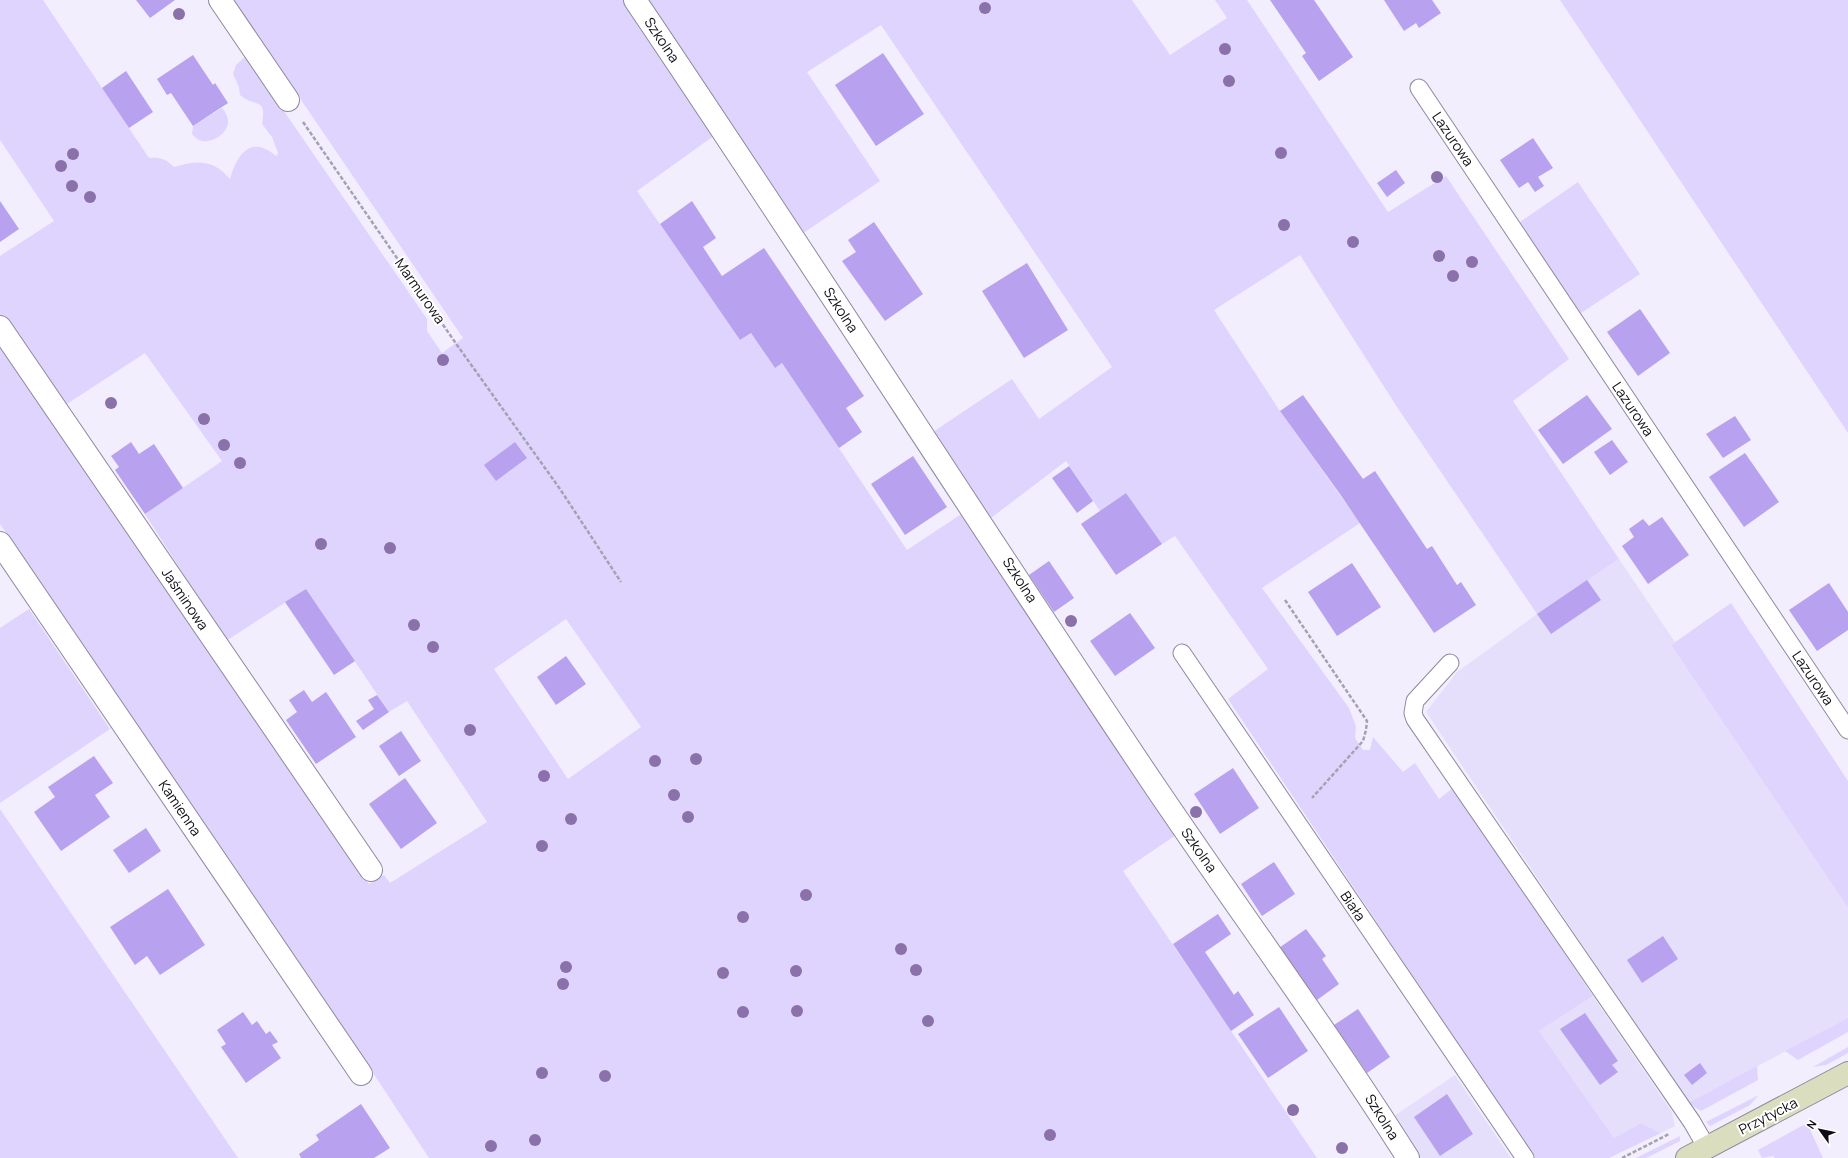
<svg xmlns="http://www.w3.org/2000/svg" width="1848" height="1158" font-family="Manrope,sans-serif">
  <rect width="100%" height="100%" fill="#f2eefe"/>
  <path fill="#e6dffb" d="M1619 559 1675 642 1671 645 1848 908V1018L1688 1103 1426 712 1457 672 1537 614Z
    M1593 996 1672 1112 1675 1126 1661 1133 1641 1123 1614 1138 1539 1031Z
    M1455 1075 1511 1158H1420L1394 1116Z"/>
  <path fill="#dfd4fe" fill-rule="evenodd" d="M0 0H43L149 158C160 157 166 159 174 167 198 160 213 159 230 179 237 155 250 134 276 156L278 153 272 137 262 124C267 97 256 108 240 95L239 87 233 74 236 65 246 56 427 319V331L442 353 463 338 233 0H623L715 135 637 191 740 340 751 333 775 368 782 363 907 550 963 513 1179 833 1123 871 1317 1158H429L327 1003 0 524V343L369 884 384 875 390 883 487 822 407 701 389 712 306 589 226 641 145 514 222 461 145 353 67 404 79 423 73 420 0 318V256L54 221 0 140ZM566 619 641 727 568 779 494 669Z
    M647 0H1132L1170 55 1227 18 1215 0H1247L1388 212 1446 176 1569 359 1513 401 1619 559 1537 614 1397 407 1300 255 1214 310 1280 411 1360 523 1262 588 1349 708 1356 726 1355 738 1363 750H1370L1373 737 1403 772 1415 763 1439 799 1454 787 1593 996 1539 1031 1614 1138 1641 1123 1661 1133 1609 1158H1534L1228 699 1268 669 1175 536 1162 544 1126 493 1100 511 1066 461 991 518 933 432 1012 379 1039 419 1112 367 881 25 807 72 880 181 802 234Z
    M1560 0H1848V433L1816 385Z
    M222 108C225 112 228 116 228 122 228 134 210 145 199 140 197 139 194 136 192 134L193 126Z
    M1578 182 1640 274 1578 315 1517 224Z
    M1731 603 1848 781V908L1671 645Z
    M29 609 110 729 0 803V628Z
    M0 809 238 1158H0Z
    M1848 1018V1032L1798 1060 1785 1051Z
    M1848 1047V1053L1826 1065 1813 1067Z
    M1757 1066 1758 1080 1701 1111 1688 1103Z
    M1759 1095 1750 1105 1710 1126 1706 1122Z
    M1807 1123 1823 1158H1775L1773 1156 1762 1158 1758 1150Z
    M1680 1136V1141L1646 1158H1636Z"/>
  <path fill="#b8a1ee" d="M136 0H175L150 18Z
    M1270 0H1314L1353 57 1319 81 1302 56 1306 53Z
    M1384 0H1432L1441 13 1419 28 1416 23 1404 31Z
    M883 53 924 114 876 146 835 85Z
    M193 55 213 85 215 83 228 103 193 126 171 93 167 95 157 79Z
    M126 71 153 112 129 128 102 88Z
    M1533 138 1553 168 1538 177 1544 186 1535 192 1528 182 1519 188 1500 160Z
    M1396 170 1405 183 1387 197 1377 183Z
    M0 201 19 229 0 242Z
    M692 201 716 238 703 247 722 276 764 248 864 396 846 408 862 432 839 448 782 363 775 368 751 333 740 340 660 224Z
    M874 222 923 294 885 321 842 261 856 252 848 240Z
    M1027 263 1068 330 1024 358 982 291Z
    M1640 309 1670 353 1638 376 1607 332Z
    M1303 395 1363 479 1375 471 1427 549 1432 546 1457 585 1461 582 1476 605 1434 633 1340 494 1280 411Z
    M1587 395 1612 429 1563 464 1538 430Z
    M1735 416 1751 440 1723 458 1706 434Z
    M1612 440 1628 462 1610 475 1594 452Z
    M131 442 139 454 154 444 183 488 145 514 115 470 119 467 111 456Z
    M515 442 527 458 496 481 484 465Z
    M1745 453 1779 502 1744 527 1709 477Z
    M913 456 947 507 905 535 871 484Z
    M1069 466 1093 501 1077 513 1052 478Z
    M1126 493 1162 544 1116 575 1081 524Z
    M1662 517 1689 555 1648 584 1622 546 1634 537 1629 529 1643 519 1649 526Z
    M1049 561 1074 598 1054 612 1029 575Z
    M1352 563 1381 607 1337 636 1308 592Z
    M1587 580 1601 600 1551 634 1537 614Z
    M1829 583 1848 612V630L1817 651 1789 610Z
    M306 589 355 661 334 675 285 602Z
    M1130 613 1155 648 1115 676 1090 641Z
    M566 656 586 684 556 705 537 677Z
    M304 690 312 702 326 692 356 737 316 764 286 720 297 712 289 700Z
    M377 695 389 712 363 730 356 721 374 709 368 700Z
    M401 731 421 761 399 776 379 746Z
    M94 756 113 783 95 795 110 817 61 851 34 812 55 797 48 787Z
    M1233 768 1259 808 1220 834 1194 794Z
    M405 778 437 823 401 849 369 804Z
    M146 828 161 851 129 873 113 850Z
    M1274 862 1295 894 1262 916 1241 884Z
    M168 889 205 945 160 975 147 956 135 965 110 927Z
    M1218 914 1231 934 1205 952 1234 995 1238 991 1254 1015 1231 1031 1173 944Z
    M1306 929 1326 956 1322 959 1339 984 1317 1000 1279 948Z
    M1663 936 1678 959 1642 983 1627 960Z
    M1279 1007 1308 1051 1268 1078 1238 1034Z
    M1358 1009 1390 1057 1367 1073 1334 1025Z
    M243 1012 252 1025 257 1021 266 1034 270 1031 278 1042 272 1045 281 1058 246 1083 221 1047 226 1044 217 1030Z
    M1585 1013 1618 1061 1612 1065 1618 1072 1600 1085 1560 1029Z
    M1700 1063 1707 1073 1692 1085 1684 1075Z
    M1447 1094 1473 1134 1440 1156 1414 1117Z
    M361 1104 390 1148 374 1158H301L299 1154 319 1140 316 1135Z"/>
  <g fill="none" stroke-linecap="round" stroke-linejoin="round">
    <defs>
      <path id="lane" d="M1419 88 1848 730
        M1182 653 1525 1158
        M1450 663 1415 701 1413 713 1415 719 1692 1122 1707 1148"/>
      <path id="street" d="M220 0 288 100
        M635 0C810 259 978 523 1152 782 1237 908 1327 1030 1408 1158
        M0 327 371 870
        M0 543 361 1074"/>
      <path id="secondary" d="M1687 1158 1848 1073"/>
    </defs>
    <use href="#lane" stroke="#8e899c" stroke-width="19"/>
    <use href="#street" stroke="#8e899c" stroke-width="24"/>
    <use href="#secondary" stroke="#8e899c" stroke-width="24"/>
    <path stroke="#a5a2af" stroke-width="2.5" stroke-dasharray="4 2" stroke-linecap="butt" d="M303 122 457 345 560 489 621 582
      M1285 600 1367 721 1366 730 1363 741 1312 798
      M1622 1158 1669 1134"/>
    <use href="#lane" stroke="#fff" stroke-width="17"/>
    <use href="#street" stroke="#fff" stroke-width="22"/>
    <use href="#secondary" stroke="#dadebf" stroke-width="22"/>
  </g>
  <g fill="#8a71aa">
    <circle cx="985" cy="8" r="6"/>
    <circle cx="179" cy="14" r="6"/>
    <circle cx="1225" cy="49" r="6"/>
    <circle cx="1229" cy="81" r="6"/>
    <circle cx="1281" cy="153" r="6"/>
    <circle cx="73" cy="154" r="6"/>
    <circle cx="61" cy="166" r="6"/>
    <circle cx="1437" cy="177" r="6"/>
    <circle cx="72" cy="186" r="6"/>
    <circle cx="90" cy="197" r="6"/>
    <circle cx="1284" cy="225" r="6"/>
    <circle cx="1353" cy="242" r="6"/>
    <circle cx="1439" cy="256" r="6"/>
    <circle cx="1472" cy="262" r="6"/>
    <circle cx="1453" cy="276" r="6"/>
    <circle cx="443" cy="360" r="6"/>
    <circle cx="111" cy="403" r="6"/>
    <circle cx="204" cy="419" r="6"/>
    <circle cx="224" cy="445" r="6"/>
    <circle cx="240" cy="463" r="6"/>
    <circle cx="321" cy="544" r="6"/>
    <circle cx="390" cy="548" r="6"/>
    <circle cx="1071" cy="621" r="6"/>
    <circle cx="414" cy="625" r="6"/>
    <circle cx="433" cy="647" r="6"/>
    <circle cx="470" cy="730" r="6"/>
    <circle cx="696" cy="759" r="6"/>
    <circle cx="655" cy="761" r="6"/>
    <circle cx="544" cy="776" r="6"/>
    <circle cx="674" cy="795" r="6"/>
    <circle cx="1196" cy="812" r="6"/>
    <circle cx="688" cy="817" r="6"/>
    <circle cx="571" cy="819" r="6"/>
    <circle cx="542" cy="846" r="6"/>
    <circle cx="806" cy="895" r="6"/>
    <circle cx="743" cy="917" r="6"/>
    <circle cx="901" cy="949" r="6"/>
    <circle cx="566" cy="967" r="6"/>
    <circle cx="916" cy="970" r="6"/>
    <circle cx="796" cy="971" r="6"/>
    <circle cx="723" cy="973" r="6"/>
    <circle cx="563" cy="984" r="6"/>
    <circle cx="797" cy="1011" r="6"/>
    <circle cx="743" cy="1012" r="6"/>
    <circle cx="928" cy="1021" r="6"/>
    <circle cx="542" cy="1073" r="6"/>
    <circle cx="605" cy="1076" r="6"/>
    <circle cx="1293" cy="1110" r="6"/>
    <circle cx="1050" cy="1135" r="6"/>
    <circle cx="535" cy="1140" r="6"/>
    <circle cx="491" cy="1146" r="6"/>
    <circle cx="1342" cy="1148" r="6"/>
  </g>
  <g text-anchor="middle" stroke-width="4" stroke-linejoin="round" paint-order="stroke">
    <g font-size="14" fill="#0e0d13" stroke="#fff">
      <text transform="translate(662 40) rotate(56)" y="5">Szkolna</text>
      <text transform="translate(1453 139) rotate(56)" y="5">Lazurowa</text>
      <text transform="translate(420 291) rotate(55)" y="5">Marmurowa</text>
      <text transform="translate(841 310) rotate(57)" y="5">Szkolna</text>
      <text transform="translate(1633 409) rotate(56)" y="5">Lazurowa</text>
      <text transform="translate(1020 580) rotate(57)" y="5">Szkolna</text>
      <text transform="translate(185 599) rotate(56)" y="5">Jaśminowa</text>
      <text transform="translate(1813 678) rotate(56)" y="5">Lazurowa</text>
      <text transform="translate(180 808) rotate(56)" y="5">Kamienna</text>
      <text transform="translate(1199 850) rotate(55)" y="5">Szkolna</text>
      <text transform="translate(1353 906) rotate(56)" y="5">Biała</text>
      <text transform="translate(1768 1116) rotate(-27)" y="5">Przytycka</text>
      <text transform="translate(1382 1117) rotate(58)" y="5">Szkolna</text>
    </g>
  </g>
  <g transform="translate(1820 1130) rotate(303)" stroke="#ffffff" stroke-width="3" paint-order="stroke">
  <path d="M0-3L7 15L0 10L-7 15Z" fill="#0e0d13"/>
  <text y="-6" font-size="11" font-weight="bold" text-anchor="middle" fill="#0e0d13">N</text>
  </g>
</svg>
